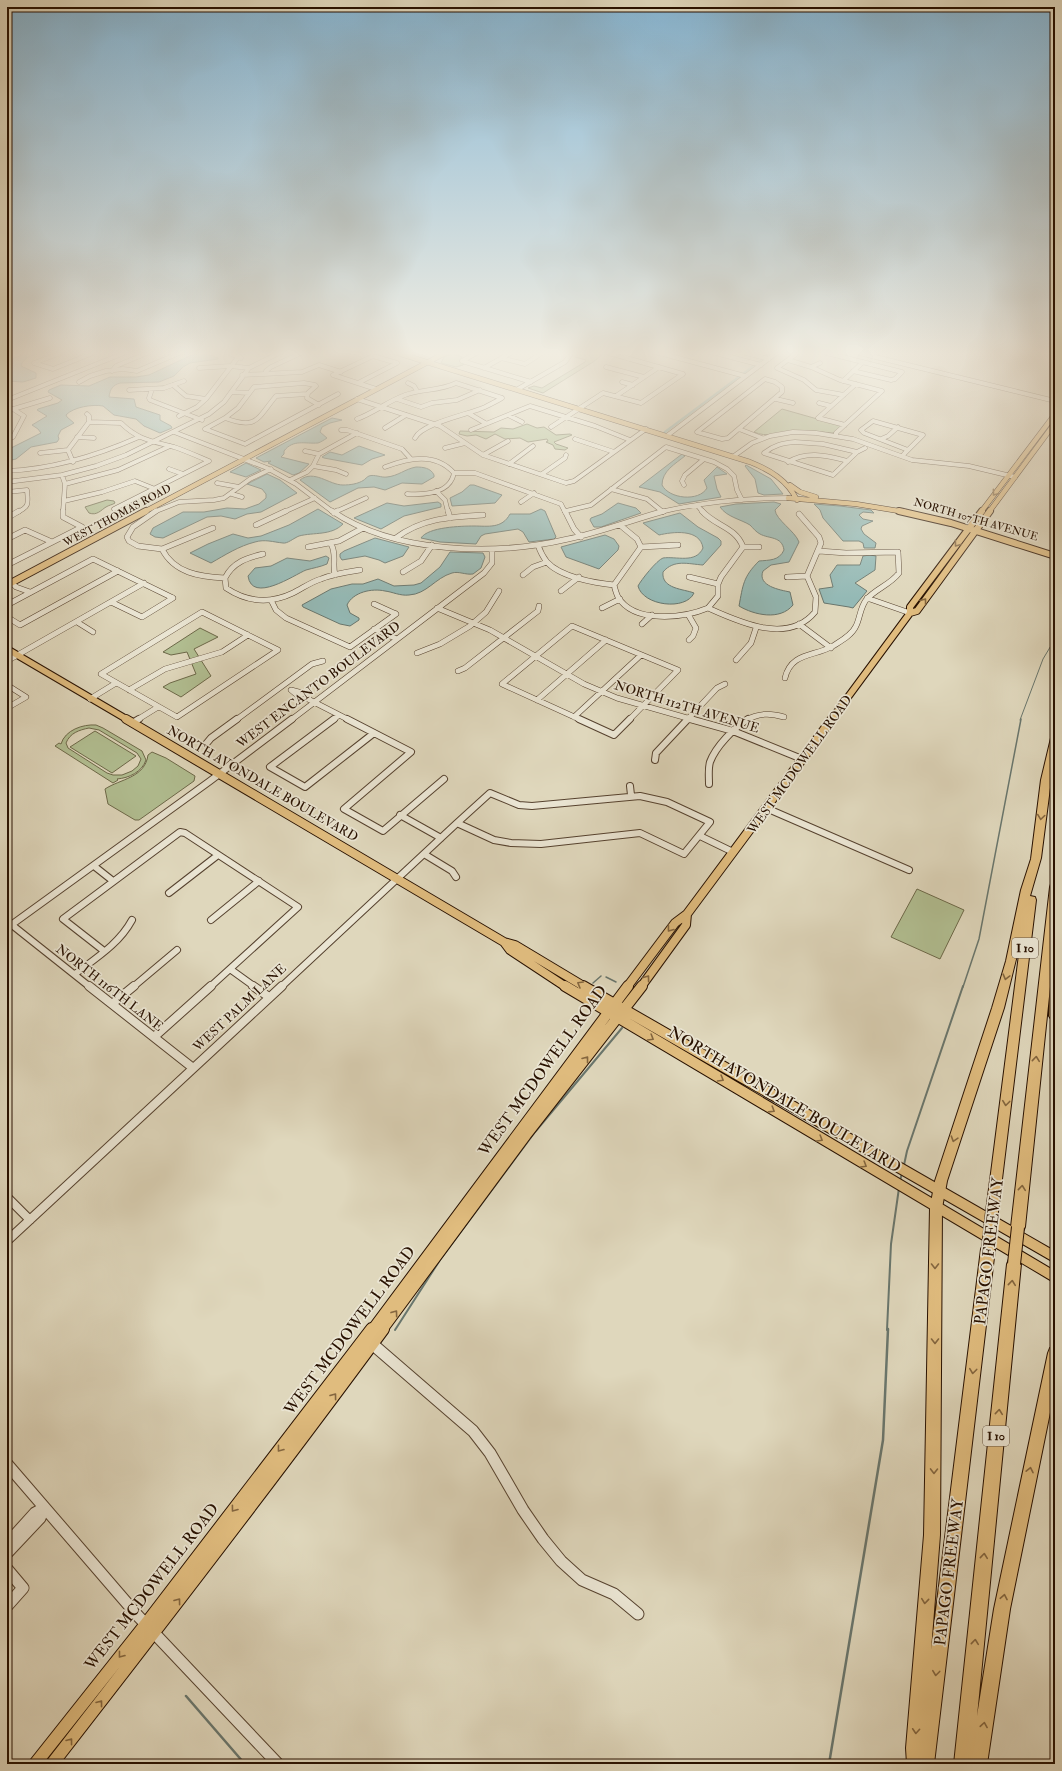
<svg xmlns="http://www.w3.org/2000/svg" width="1062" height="1771" font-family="'IM FELL Double Pica',serif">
  <rect width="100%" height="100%" fill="#dfd7bc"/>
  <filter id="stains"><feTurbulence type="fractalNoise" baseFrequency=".005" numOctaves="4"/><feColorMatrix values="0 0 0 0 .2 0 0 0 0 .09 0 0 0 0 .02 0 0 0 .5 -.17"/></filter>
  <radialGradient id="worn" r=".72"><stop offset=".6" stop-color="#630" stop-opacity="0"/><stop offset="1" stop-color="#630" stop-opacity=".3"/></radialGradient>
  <path fill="#b1be91" stroke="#6c6848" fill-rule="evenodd" d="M455 351H461L455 355 462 357 459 361 464 363 463 365 456 367 441 363 444 357 451 354Z
    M577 351H599L603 354 593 362 543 393 528 388 534 386 542 388 585 362 586 360 575 357Z
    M782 409 842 426 833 433C821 432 808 430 795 431 781 432 766 438 754 432Z
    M527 424 537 428 544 427 556 435 570 434 572 435 554 442 556 444 568 448 565 450 555 449 553 445 546 442 548 441 547 439 528 442 520 438 505 439 495 434 486 439 476 435 467 436 459 434 460 431 494 432 501 428 513 429Z
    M107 500 114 501 115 503C112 505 109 505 106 507 101 510 97 516 89 513L85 507Z
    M200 628 218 637 194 649 211 676 181 697 163 687 170 683 196 674 187 652 171 655 163 652Z
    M96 725 103 728 142 751 146 760C142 772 129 778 117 779L118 780 113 783 55 746 59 743 61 744C65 730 83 724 96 725ZM89 728 99 730 137 753 141 759 138 766 132 771 122 775H113L107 773 68 748 66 743C70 733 79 730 89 728Z
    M95 731 136 756 112 773 70 747Z
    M152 752 166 758 195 776 194 781 139 820H135L108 804 105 789C120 779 145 778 148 755Z
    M917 889 964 910 940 959 891 937Z"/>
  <path fill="#94b9b5" stroke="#69766d" d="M29 351H46C37 354 23 356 21 366L36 373V378L23 382 7 381V362Z
    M196 353H204L218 358V359L190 363 183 367 174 376 159 382 120 383C113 385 110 389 109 397L134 399 136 407 160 415V420L171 426 172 428 160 433 144 426 136 419 114 415 103 406C93 404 73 407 66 415L67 417 74 423 61 430 58 436 59 439 57 442 31 447 16 459 7 461V450L41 433 38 429 32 425 47 416 37 410 38 409 58 403 62 400 48 392 49 390 61 385 89 386 110 377H136L149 375Z
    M332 418 342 420 330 423 322 427 320 432 327 438C324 440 321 442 318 443 305 444 293 439 284 451V454L281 457 309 464 299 473 293 475 268 463 271 461 264 462 256 458Z
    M359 446 385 455 372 459 362 465 324 458 322 457 330 452 342 455Z
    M682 454 685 456C675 464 662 471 662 485 669 499 699 502 707 488L704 480 717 467 727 474 714 476 717 489 721 497 679 504 660 492 639 487Z
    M246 463 261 470 246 477 230 472Z
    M746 465 771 479 783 494 764 495 758 493 755 479 745 466Z
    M416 467C423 467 431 468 434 475V477L422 484 402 483 385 490 374 487 358 488 330 502 300 480C314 469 329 485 343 485 350 485 358 484 364 480 364 480 368 476 369 476 374 474 382 478 387 477 398 476 405 469 416 467Z
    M267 474 280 480 297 493 261 512 247 514 235 519 221 516 207 517 163 538 155 537 150 534 153 528 183 512H204L227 508 245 509 259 504 266 498V494L262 489 247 484Z
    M470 485H474L502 495 495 503 452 506 450 498 462 492Z
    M438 502 441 504V507L404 516 381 529 354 518 387 503 404 506Z
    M774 502 781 504 775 510C776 520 795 531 799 542L789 562 771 565 763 571C757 586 780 590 790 592L793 605C780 621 754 615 739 606 743 585 743 577 759 561 769 560 779 561 784 550 782 536 769 539 760 534 756 532 753 528 750 525 740 519 727 517 720 507L736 504Z
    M618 503 636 508 641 513 601 527H594L590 520 591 518 602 514Z
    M814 504 840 506 871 510 874 513 863 512 859 515 863 519 873 521 862 526 861 529 864 534 876 543 875 548H864L863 543 859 541H843L823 518 820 510Z
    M318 509 343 524C331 536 314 532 299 536 294 538 287 544 283 543 273 542 265 539 255 542 239 546 225 555 211 563L190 553 208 544 233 534 248 538 261 536 289 525Z
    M541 509 545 511 556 537 554 539 529 542 523 532 518 529 485 534 481 536 476 544 440 542 421 538C428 527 461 526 474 526 488 526 502 529 510 514H530Z
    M680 513 698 527 718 538 721 541V545L703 565C688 564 674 559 663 572 661 589 684 589 694 593 686 611 643 606 638 586 641 580 657 560 663 558 676 556 696 564 703 548 700 528 672 532 659 535L643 523Z
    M605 535 614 539 619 546 618 550 599 569 566 557 561 547Z
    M375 538 409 547 403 556 385 563 379 560 365 556 342 560 340 557V554L344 551Z
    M450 552 483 553 485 557 481 568 473 574C465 575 459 571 452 573 435 578 427 594 409 595 400 596 393 592 385 591 372 588 353 592 347 605L350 613 359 618V620L350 626 340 624 303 607 302 605 331 589 352 584H363L378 579 394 586 414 585 421 583 440 567Z
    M870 555 876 556 875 570 855 583 867 591 853 608 849 607 824 603 819 589 833 587 830 575 837 565H860L863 556Z
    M326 556 329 558 327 564C320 567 313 568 306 570 294 575 252 604 248 576L255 568 271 566 287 558 310 561Z"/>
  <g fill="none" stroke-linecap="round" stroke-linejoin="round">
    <path stroke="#69766d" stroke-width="1" d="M1020 720 1043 659 1055 639"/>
    <path stroke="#69766d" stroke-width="1.5" d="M606 977 616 982
      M593 983 601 976
      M963 987 979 939 1021 719"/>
    <path stroke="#69766d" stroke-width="2" d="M904 1165 907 1151 963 986
      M900 1181 902 1173
      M395 1330 440 1260 535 1132 622 1028
      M887 1330 891 1244 899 1188"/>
    <path stroke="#69766d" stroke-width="2.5" d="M186 1696 244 1763
      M829 1764 883 1440 888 1329"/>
    <path stroke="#94b9b5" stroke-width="2.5" d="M665 432 774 351"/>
    <defs>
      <path id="minor-far4" d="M224 351 241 358
        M602 351 683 374
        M652 351 745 376
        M708 351 761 365
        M738 351 769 359
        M800 351 777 368 804 380 816 390 844 395
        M819 351 902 372 895 379 891 380 853 371
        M851 351 1055 401
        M7 353 12 351
        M501 358 525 364 545 351
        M788 360 811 367 840 380 882 391 836 433V435
        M462 361 531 382
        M462 361 480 351
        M34 363 53 369 98 351
        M34 363 66 351
        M606 367 644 377
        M811 367 820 363
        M199 368 230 366 249 368
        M484 368 514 351
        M112 371 116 366 152 351
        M266 374V371L271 367 305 351
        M242 375 302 372 319 365 341 372
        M333 375 373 356 397 363
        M333 375 376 389
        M765 379 775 382 782 387V392L728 438 722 439 697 432Z
        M843 381 863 362
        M79 382 90 376 106 371 123 369 137 371 184 351
        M622 382 633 385
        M358 383 397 363
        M408 383 414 386 417 391
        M173 385 186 396 206 399
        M152 389 149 398 150 400 202 420
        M518 389 565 362 573 351
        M129 390 164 388 184 381
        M231 392 249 393
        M616 396 659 367
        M357 399 440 426 483 455 566 483 574 481 646 429
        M397 399 421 407 432 403 457 400 480 390
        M776 399 793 403
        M7 400 129 351
        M819 403 831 406
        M7 411 50 398
        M468 413 485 423
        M508 415 522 422
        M179 416 197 407 206 399 239 356
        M225 418C257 430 257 419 276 396L307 394
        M818 418 856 384
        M818 418 845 425
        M357 419C374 413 388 401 405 395 421 389 440 391 456 383L502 398
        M873 421 923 435 908 450 864 433 861 430Z
        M89 422 121 423C138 440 152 441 174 447 186 451 197 456 209 461
        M551 427 603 393 641 403 683 374
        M385 428 406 415
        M205 429 225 418 238 408 254 387 304 383 315 385 316 386 308 393 307 398 319 405
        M205 429 245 444 338 394
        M739 429 762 438
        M341 430H347L402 449 411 459
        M471 430 530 406 595 426 630 440
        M174 432 267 468 296 484 333 512
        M668 435 779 351
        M77 437 94 438
        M415 438C422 423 470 414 485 407 491 404 497 401 502 398
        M575 439 614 452
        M881 439 888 436 898 427
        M7 440 13 437 24 416 13 409
        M795 442 823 444 857 452 833 475 764 453C774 445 783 443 795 442Z
        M445 448 465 443
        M305 451 319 454
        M857 452 865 448
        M40 453 68 450
        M904 454 908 450
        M483 455 508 441
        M734 456 752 443 770 436 793 432 816 433 853 439 912 460 969 466 1015 477
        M73 462 68 450 89 422V416L87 414
        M788 462C808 450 827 456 848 461
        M509 464 533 446
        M313 466 336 470 346 474
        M385 467C409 458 435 452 454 473
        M169 469 183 474
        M7 471C54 469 96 456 139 437
        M454 473H475L561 504 565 512
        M542 474 565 458 566 455
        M62 475 65 484 63 512
        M290 480 307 472 313 466 319 454 357 433
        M7 482 62 475 96 466 126 455 209 414 224 402 249 368 283 351
        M217 483 239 487
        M65 484 118 470 170 446
        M684 485 682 481 685 475 704 459
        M611 489 647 499 663 512
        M436 491 445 500 448 512
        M7 492 27 490C28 503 30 506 18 512
        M232 494 242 497
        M407 494C425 495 450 494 454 473
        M64 501 102 492 135 481 155 489
        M521 502 534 493
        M697 505 703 512
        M114 509 209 461
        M566 511 591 505 666 447 714 462 727 469 734 476 737 490 742 500
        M154 512 179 502 214 500 224 498 250 479 271 469
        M284 512 315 498
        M335 512 366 498
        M660 512C702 502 745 498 788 498"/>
      <path id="minor-far3" d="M63 511V517L82 527
        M156 511 133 527 127 537 129 541 138 546 162 549C174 573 200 577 225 578L226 588C247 602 270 604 293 593 303 588 311 582 321 579 333 574 347 572 360 570
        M332 511C395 554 496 556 568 539 601 532 632 520 664 511
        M448 511 450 518
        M565 511 574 529 581 537
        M702 511C715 526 736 527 743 547L721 577 718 584V596L708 608
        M334 513 337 511
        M7 518 19 511
        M256 525 286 511
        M396 538C422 518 451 517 483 515
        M7 539 25 530 52 542
        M331 544C337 554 332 564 335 575
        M538 545C540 551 543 557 547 562 560 577 595 583 614 585
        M308 547 339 541 363 528
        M641 547 678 545
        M743 547H759
        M162 549 213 528
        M7 565 82 527
        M403 572 421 561 432 545
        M523 575 533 567 547 562
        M689 577 718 584
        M787 577 807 576
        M225 578C233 562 247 558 263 554
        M12 583 16 587 30 592
        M614 585C615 589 616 593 618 597 634 624 684 618 708 608 739 622 788 645 815 612L816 597 807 576 821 543 819 537 799 514
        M614 585 641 547 637 539 620 525
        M561 591 579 577
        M867 598 910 613
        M271 600 276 610 286 618 350 647 396 614
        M111 602 142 617 173 598
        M374 604 396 614
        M7 605 93 559 173 598
        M437 608 490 630 584 684 617 698 694 720
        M602 608 620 599
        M202 612 278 650 177 717 101 674Z
        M689 616 696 628 693 636 689 640
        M7 617 20 625 118 571
        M77 622 93 632
        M642 624 652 615
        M799 624 831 648
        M374 629 397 639
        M417 653 440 644 470 626 486 612 499 591
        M736 660 751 643 756 628
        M7 661 144 583
        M458 671 465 668 538 611 539 606
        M785 678C791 652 814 657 833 646 841 641 852 635 856 626 860 618 860 608 866 600 875 589 890 585 899 573L898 552 846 553 819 551
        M7 685 26 697 7 708
        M129 690 165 669 222 652 248 635
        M291 690 306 694 308 699H302Z
        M90 699 116 683
        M308 699 349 720
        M537 700 606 640
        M574 717 641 655
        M137 720 158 707
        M236 720 312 664 323 661
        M291 720 484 573 492 563V549
        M333 720 339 715
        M581 720 502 684 572 626 678 670 629 720
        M687 720 717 688 725 684
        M746 720C759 713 770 713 784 717"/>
      <path id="minor-far2" d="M334 719 270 767 305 787 374 733
        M347 719 411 752 344 809 383 831 444 779
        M579 719 614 735 630 719
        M690 719 733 731 802 759
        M132 723 139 719
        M206 744 211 738 237 719
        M655 760 656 753 688 719
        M709 784C709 777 708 769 710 762 716 746 734 728 748 719
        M630 786 631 795
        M490 793 519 805 532 806 640 796 667 802 710 822 684 854 640 833 541 844 511 843 494 840 457 823Z
        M766 808 909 870
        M400 815 441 838
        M700 836 733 852
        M424 854 452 871 456 877
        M94 866 113 881
        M169 893 218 855
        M211 920 259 881
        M12 925 90 987
        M7 928 210 781 292 719
        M104 951 63 919 180 832 185 833 298 907 210 987
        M230 969 255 987
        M75 974C96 958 119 944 132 920
        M133 987 177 950
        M281 987 457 823"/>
      <path id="minor-far1" d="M89 986 193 1068
        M253 986 269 997
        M112 1004 134 986
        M154 1037 211 986
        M7 1197 30 1220
        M7 1241 282 986"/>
      <path id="minor" d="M370 1342 473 1431 490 1453 523 1510 543 1539 561 1561 582 1580 614 1594 638 1614
        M7 1464 138 1616 278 1764
        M7 1544 35 1513 44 1508
        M7 1553 40 1518 44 1508
        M7 1569 23 1588 7 1606"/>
      <path id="major-far4" d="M391 351 750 462C770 470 787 480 797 500
        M790 485 800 492 816 497
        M788 498 856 504 905 512
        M144 512 449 351
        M981 512 1055 414
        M989 512 1055 423"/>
      <path id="major-far3" d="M899 511 951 523 1055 556
        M7 585 146 511
        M910 613V607L982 511
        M7 649 128 720
        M831 720 910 613 917 611 990 511"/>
      <path id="major-far2" d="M126 719 504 942 515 945 585 987
        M504 942 510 950 566 987
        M627 987 675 923 687 914 832 719
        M641 987 686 925 687 914"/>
      <path id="major-far1" d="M565 986 1055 1277
        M583 986 1055 1257
        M372 1330 628 986
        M382 1330 526 1135 642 986"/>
      <path id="major" d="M35 1764 146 1624 372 1329
        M52 1764C164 1620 275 1476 383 1329"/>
      <path id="highway" d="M1055 735V759L1051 780 1041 858 1030 896 1035 897 1036 900 998 1212 997 1217 992 1218 987 1217 986 1212 1021 939 1004 1008 947 1181 942 1208 940 1535 931 1650 981 1249 983 1244 988 1242 993 1244 995 1249 934 1764H907L906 1748 924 1535 930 1208 935 1181 992 1008 1006 961 1021 890 1031 859 1041 780 1051 738Z
        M1055 883 1054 948H1055V1021L1051 1019 1049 1016 1050 987 1025 1227 1023 1232 1018 1234 1013 1232 1011 1227 1050 887 1051 884Z
        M1014 1257 1019 1259 1021 1264 977 1716 994 1609 1048 1353 1050 1348 1055 1346V1388L1010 1609 987 1764H954L1007 1264 1009 1259Z"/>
    </defs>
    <use href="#minor-far4" stroke="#56422f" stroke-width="5"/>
    <use href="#minor-far3" stroke="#56422f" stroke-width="6"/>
    <use href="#minor-far2" stroke="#56422f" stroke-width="8"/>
    <use href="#minor-far1" stroke="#56422f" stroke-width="10"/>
    <use href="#minor" stroke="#56422f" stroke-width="13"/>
    <use href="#major-far4" stroke="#281100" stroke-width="5.5"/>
    <use href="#major-far3" stroke="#281100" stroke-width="8"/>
    <use href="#major-far2" stroke="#281100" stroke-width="10"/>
    <use href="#major-far1" stroke="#281100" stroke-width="12"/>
    <use href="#major" stroke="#281100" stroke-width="14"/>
    <use href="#highway" stroke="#281100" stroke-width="2"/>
    <use href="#minor-far4" stroke="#eae5d3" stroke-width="4"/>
    <use href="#minor-far3" stroke="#eae5d3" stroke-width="5"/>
    <use href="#minor-far2" stroke="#eae5d3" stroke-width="6"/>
    <use href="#minor-far1" stroke="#eae5d3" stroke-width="8"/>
    <use href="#minor" stroke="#eae5d3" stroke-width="11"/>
    <use href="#major-far4" stroke="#e0bc7e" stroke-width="4.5"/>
    <use href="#major-far3" stroke="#e0bc7e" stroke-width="6"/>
    <use href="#major-far2" stroke="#e0bc7e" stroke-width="8"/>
    <use href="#major-far1" stroke="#e0bc7e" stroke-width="10"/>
    <use href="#major" stroke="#e0bc7e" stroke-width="12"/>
    <use href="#highway" fill="#e0bc7e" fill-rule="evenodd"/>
    <defs>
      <path id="highway-bridge" d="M988 1249 992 1212
        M1014 1264 1018 1227"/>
    </defs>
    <use href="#highway-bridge" stroke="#281100" stroke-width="14" stroke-linecap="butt"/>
    <use href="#highway-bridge" stroke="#e0bc7e" stroke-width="12"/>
  </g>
  <defs><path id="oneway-chevron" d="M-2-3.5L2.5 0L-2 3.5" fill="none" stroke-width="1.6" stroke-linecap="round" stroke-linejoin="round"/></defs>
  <g stroke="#84663f">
    <use href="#oneway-chevron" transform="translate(995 493) rotate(127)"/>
    <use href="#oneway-chevron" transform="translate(957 544) rotate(126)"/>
    <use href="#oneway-chevron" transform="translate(924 601) rotate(-53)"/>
    <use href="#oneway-chevron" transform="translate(1041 817) rotate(98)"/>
    <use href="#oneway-chevron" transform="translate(670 929) rotate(127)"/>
    <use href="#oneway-chevron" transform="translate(1006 977) rotate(105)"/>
    <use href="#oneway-chevron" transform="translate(647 978) rotate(-53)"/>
    <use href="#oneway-chevron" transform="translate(580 984) rotate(-150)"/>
    <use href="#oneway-chevron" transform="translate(651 1038) rotate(31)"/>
    <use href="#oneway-chevron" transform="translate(586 1059) rotate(-52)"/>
    <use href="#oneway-chevron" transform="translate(1036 1059) rotate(-84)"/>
    <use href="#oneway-chevron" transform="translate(721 1079) rotate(31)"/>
    <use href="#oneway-chevron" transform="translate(1006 1103) rotate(97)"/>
    <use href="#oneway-chevron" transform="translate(772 1110) rotate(32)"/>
    <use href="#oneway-chevron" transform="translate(820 1139) rotate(31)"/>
    <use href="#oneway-chevron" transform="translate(954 1139) rotate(108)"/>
    <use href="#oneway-chevron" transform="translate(864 1165) rotate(31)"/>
    <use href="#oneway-chevron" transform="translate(1022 1188) rotate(-84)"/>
    <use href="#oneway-chevron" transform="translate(935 1266) rotate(90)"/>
    <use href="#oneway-chevron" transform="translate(1012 1283) rotate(-84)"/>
    <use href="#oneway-chevron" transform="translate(395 1313) rotate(-54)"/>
    <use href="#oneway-chevron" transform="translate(935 1341) rotate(90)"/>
    <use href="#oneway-chevron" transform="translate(973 1371) rotate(97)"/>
    <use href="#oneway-chevron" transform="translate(334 1396) rotate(-53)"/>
    <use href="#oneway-chevron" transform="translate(999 1412) rotate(-84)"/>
    <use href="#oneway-chevron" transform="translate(280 1449) rotate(128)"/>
    <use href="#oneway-chevron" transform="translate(1030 1470) rotate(-78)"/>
    <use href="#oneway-chevron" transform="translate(934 1471) rotate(91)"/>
    <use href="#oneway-chevron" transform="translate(234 1509) rotate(127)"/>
    <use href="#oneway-chevron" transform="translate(984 1556) rotate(-84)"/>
    <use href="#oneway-chevron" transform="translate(1004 1597) rotate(-79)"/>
    <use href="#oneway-chevron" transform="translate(178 1601) rotate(-53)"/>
    <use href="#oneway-chevron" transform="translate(925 1601) rotate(96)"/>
    <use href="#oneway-chevron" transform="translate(975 1642) rotate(-84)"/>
    <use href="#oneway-chevron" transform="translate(121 1655) rotate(128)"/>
    <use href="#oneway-chevron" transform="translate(936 1673) rotate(97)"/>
    <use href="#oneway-chevron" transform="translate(100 1703) rotate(-52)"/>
    <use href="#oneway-chevron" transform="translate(984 1725) rotate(-81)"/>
    <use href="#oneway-chevron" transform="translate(916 1731) rotate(94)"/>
    <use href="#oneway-chevron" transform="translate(70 1741) rotate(-52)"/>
  </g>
  <linearGradient id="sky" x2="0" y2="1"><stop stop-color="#86b6d4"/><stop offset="0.59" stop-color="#f1ede1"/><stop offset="1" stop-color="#f1ede1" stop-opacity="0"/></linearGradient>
  <rect width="1062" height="599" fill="url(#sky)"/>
  <g text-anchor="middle" stroke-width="3.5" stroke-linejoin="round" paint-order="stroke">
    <g font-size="11" fill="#281100" stroke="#eae5d3">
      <text transform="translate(117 515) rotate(-28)" y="4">WEST THOMAS ROAD</text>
      <text transform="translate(976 519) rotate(16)" y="4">NORTH 107TH AVENUE</text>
    </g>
    <g fill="#eae5d3" stroke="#62513f" stroke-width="1">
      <rect x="1012" y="938" width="26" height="20" rx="3"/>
      <rect x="983" y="1426" width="26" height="20" rx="3"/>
    </g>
    <g font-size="12" font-weight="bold" fill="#281100">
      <text x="1025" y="952">I 10</text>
      <text x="996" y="1440">I 10</text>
    </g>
    <g font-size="13" fill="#281100" stroke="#eae5d3">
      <text transform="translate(318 684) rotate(-37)" y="5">WEST ENCANTO BOULEVARD</text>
      <text transform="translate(687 706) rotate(17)" y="5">NORTH 112TH AVENUE</text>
      <text transform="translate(799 764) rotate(-54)" y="5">WEST MCDOWELL ROAD</text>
      <text transform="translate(263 783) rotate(30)" y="5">NORTH AVONDALE BOULEVARD</text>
      <text transform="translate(110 987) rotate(38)" y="5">NORTH 116TH LANE</text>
      <text transform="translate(239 1007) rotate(-43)" y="5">WEST PALM LANE</text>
    </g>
    <g font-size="16" fill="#281100" stroke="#eae5d3">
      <text transform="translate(542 1070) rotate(-54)" y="6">WEST MCDOWELL ROAD</text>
      <text transform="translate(785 1099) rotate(31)" y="6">NORTH AVONDALE BOULEVARD</text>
      <text transform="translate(988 1251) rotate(-83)" y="6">PAPAGO FREEWAY</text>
      <text transform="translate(349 1330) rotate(-53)" y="6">WEST MCDOWELL ROAD</text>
      <text transform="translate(948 1572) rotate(-83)" y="6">PAPAGO FREEWAY</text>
      <text transform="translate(151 1586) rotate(-52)" y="6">WEST MCDOWELL ROAD</text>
    </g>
  </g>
  <rect width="1062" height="1771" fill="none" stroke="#dfd7bc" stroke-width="24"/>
  <rect x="8" y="8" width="1046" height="1755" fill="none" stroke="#281100" stroke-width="2"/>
  <rect x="12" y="12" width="1038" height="1747" fill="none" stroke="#281100"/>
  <rect width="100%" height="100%" filter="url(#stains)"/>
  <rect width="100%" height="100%" fill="url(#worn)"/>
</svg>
